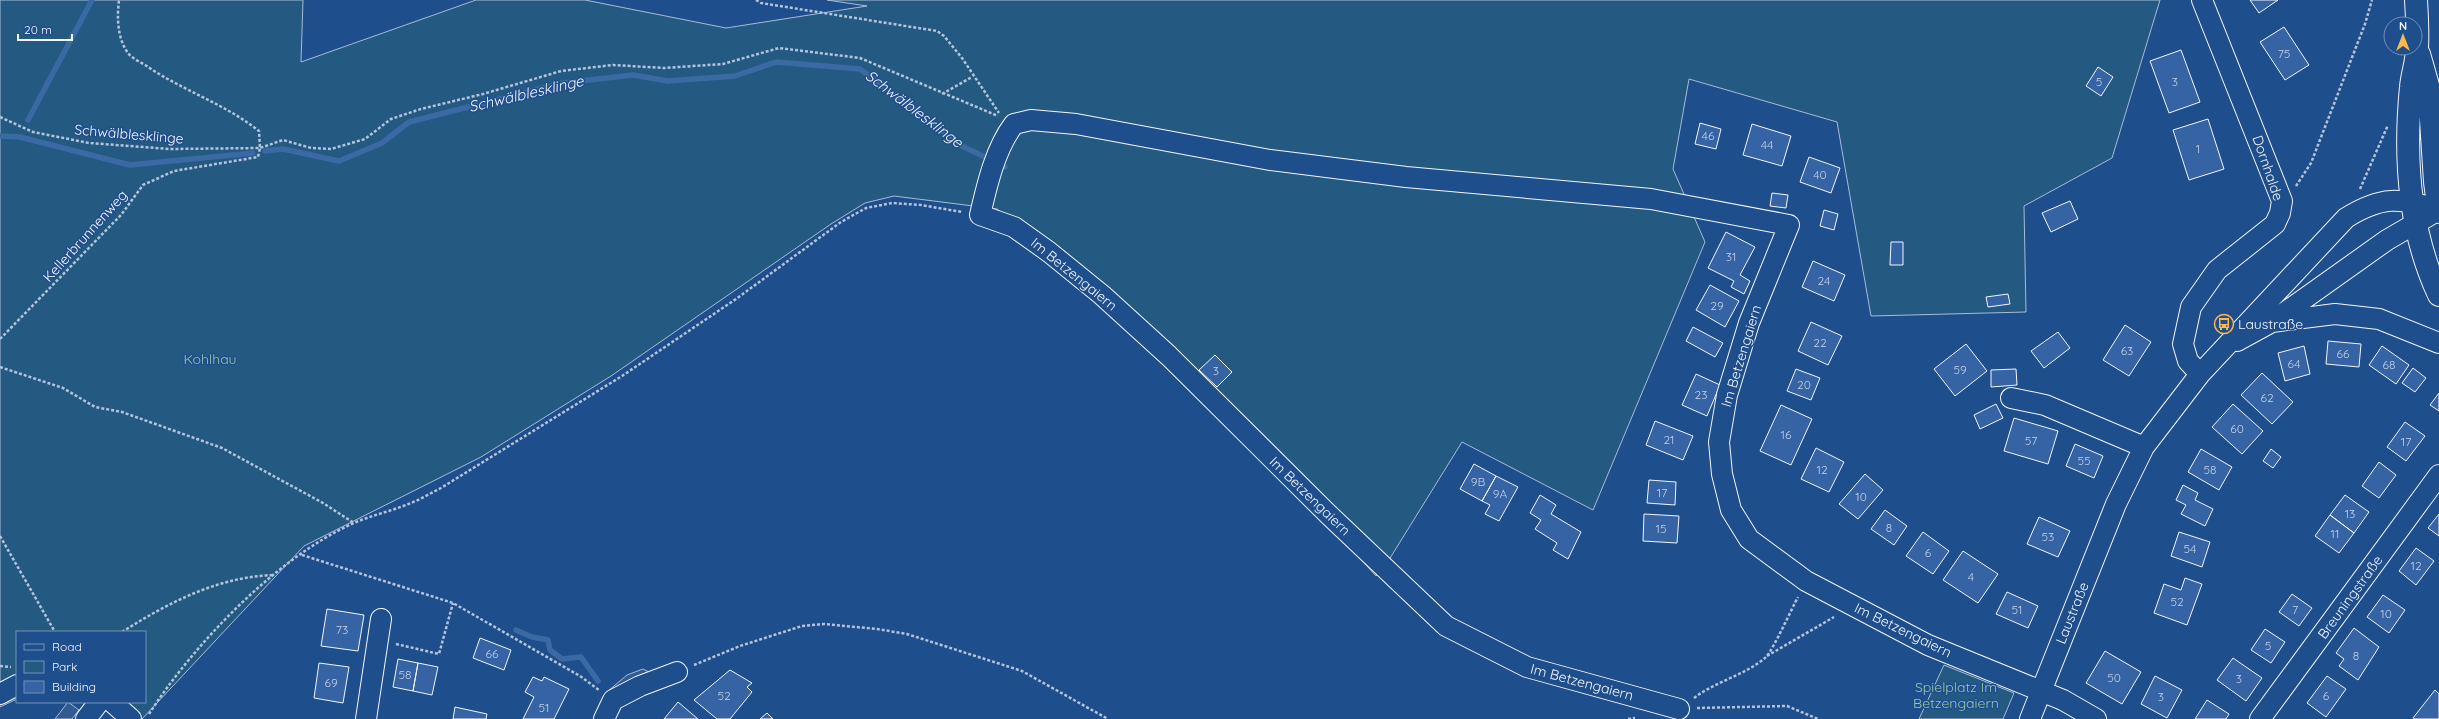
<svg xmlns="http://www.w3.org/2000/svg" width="2439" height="719" font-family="Quicksand,sans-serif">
  <rect width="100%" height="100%" fill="#1f4e8c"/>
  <path fill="#245a82" stroke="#a8bbd7" d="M0 0H303L301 62 476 0H585L726 28 867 6 827 0H2160L2112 158 2024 206 2026 312 1871 316 1837 122 1689 79 1673 169 1705 242 1593 510 1462 442 1387 563 1376 576 1138 314 997 209 894 196 865 203 831 224 611 376 481 457 304 546 142 719H136L119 702H145V632H17V699L0 707Z
    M1944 665 2014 693 2003 719H1919Z"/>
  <path fill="#305b95" stroke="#a8bbd7" d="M643 669 657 676 617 695 608 691 627 675Z
    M68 702 79 710 72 719H55Z"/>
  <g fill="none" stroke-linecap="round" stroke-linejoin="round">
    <path stroke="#3b69a3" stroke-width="5.5" d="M28 120 92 0
      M0 136 20 137 130 165 253 153
      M265 151 283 149 339 161 382 143 409 122 563 83 633 75 668 81 735 76 776 62 860 69 964 147 1005 167
      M516 630 532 637 548 640 550 650 562 659 581 657 598 681"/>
  </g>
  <path fill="#3563a3" stroke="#f2f6ff" d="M2250 0H2278L2259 13Z
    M2284 27 2309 65 2285 80 2260 42Z
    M2181 50 2200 102 2169 113 2150 61Z
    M2098 67 2113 77 2101 96 2086 86Z
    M2208 119 2224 169 2189 180 2173 130Z
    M1700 123 1721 129 1716 149 1695 144Z
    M1752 124 1791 136 1782 166 1743 155Z
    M1809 157 1840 168 1831 193 1800 182Z
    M1772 193 1788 195 1786 208 1770 206Z
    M2070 201 2078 219 2051 232 2042 213Z
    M1824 210 1838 214 1834 230 1820 226Z
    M1726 232 1755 247 1740 275 1750 281 1744 294 1731 287 1734 281 1708 268Z
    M1891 242H1903V265H1890Z
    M1813 261 1845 275 1834 301 1802 287Z
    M1710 285 1739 301 1725 327 1696 310Z
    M2008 294 2010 304 1988 307 1986 297Z
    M1811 322 1842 336 1828 365 1798 351Z
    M2125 325 2151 342 2129 376 2103 360Z
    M1693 327 1723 343 1715 357 1686 341Z
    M2058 332 2070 348 2044 368 2031 351Z
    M2328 341 2361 344 2359 367 2326 364Z
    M1966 344 1987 371 1955 396 1934 369Z
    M2304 346 2310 374 2285 381 2278 353Z
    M2382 346 2409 365 2396 384 2369 365Z
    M1215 355 1232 372 1217 387 1199 370Z
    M2413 368 2426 378 2415 392 2402 383Z
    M1796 369 1820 378 1811 400 1787 391Z
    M2016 369 2017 385 1991 387V370Z
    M2262 373 2293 402 2272 424 2241 395Z
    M1696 374 1720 385 1707 416 1682 405Z
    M2439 393V411L2430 405Z
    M1996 404 2003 418 1980 429 1974 415Z
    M2233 404 2263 431 2242 454 2212 427Z
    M1781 405 1812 419 1791 465 1760 451Z
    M2014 418 2058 431 2048 464 2004 451Z
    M1655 421 1693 436 1683 460 1646 445Z
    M2405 422 2425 436 2406 461 2387 447Z
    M2075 444 2103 456 2094 478 2066 466Z
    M1816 448 1844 462 1829 492 1801 479Z
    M2201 449 2232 467 2219 490 2188 472Z
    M2271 449 2281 457 2273 468 2263 461Z
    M2379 462 2396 475 2379 498 2362 486Z
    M1474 464 1496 476 1482 501 1460 489Z
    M1865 474 1883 490 1858 519 1839 504Z
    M1496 476 1518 487 1499 521 1485 514 1490 505 1482 501Z
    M1649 480 1676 482 1675 505 1647 503Z
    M2183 485 2198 493 2195 500 2213 509 2205 526 2181 514 2186 505 2176 500Z
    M1540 495 1556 505 1551 514 1581 532 1568 559 1553 550 1557 543 1535 529 1541 520 1530 513Z
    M2345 495 2369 512 2354 533 2330 515Z
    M1885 510 1907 526 1894 545 1871 529Z
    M1644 514 1679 516 1677 543 1643 541Z
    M2439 514V536L2428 528Z
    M2330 515 2354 533 2339 553 2315 536Z
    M2039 517 2070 531 2058 557 2027 544Z
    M1923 532 1949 551 1933 574 1906 556Z
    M2179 532 2210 542 2202 567 2171 556Z
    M2416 548 2434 561 2416 585 2399 571Z
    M1963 551 1998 574 1978 603 1943 580Z
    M2185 578 2202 584 2187 625 2154 613 2164 584 2181 590Z
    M2007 592 2038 606 2028 628 1996 614Z
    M2292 594 2312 608 2299 626 2279 612Z
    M2383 595 2405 610 2389 633 2367 617Z
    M327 609 364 615 358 651 321 646Z
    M2354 628 2379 647 2358 680 2339 666 2344 659 2336 653Z
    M2265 629 2285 642 2271 663 2251 650Z
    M480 638 511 650 504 670 473 658Z
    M2105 651 2141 672 2122 704 2086 683Z
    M2233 658 2262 678 2246 701 2217 680Z
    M398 659 418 663 413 691 393 687Z
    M319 663 349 667 343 703 314 698Z
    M418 663 438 667 432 695 413 691Z
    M730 670 752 683 747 687 752 692 730 719H717L694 700Z
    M2155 676 2182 690 2167 718 2141 704Z
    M2327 676 2346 689 2326 717 2307 703Z
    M533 677 542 681 544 677 569 689 554 719H523L534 697 525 692Z
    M2435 690 2439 694V719H2415L2413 718Z
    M2207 700 2229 714 2226 719H2195Z
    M678 702 698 719H664Z
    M455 707 487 714 486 719H453Z
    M767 713 773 719H760Z"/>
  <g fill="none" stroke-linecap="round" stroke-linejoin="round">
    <defs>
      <path id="minor" d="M2272 322 2335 314 2379 319 2439 343
        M2237 341 2270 323 2387 240 2430 215
        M2200 374 2188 361 2183 344 2191 307 2217 270 2275 224 2280 213 2282 201 2202 0
        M2011 398 2045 405 2144 447
        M0 694 17 685
        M112 702 131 719
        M1679 709 1527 667 1446 626 1328 514 1169 356 1102 295 1049 252 1014 227 980 215C987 185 995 149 1014 124L1031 120 1076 124 1270 160 1406 177 1651 199 1789 225 1749 323 1727 395 1719 442 1722 474 1731 510 1749 539 1806 581 1928 645 2063 700 2096 719
        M86 719 99 702
        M366 719 381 619
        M604 719 613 700 640 686 677 672
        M2030 719 2116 504 2144 447 2200 374 2346 218C2381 196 2400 197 2439 210
        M2260 719 2439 475"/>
      <path id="major" d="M2416 0C2417 16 2418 32 2417 48 2417 62 2412 74 2411 87 2404 157 2409 231 2439 295
        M2419 54 2429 89 2435 182 2439 212"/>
    </defs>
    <use href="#minor" stroke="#f2f6ff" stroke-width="22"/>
    <use href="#major" stroke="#f2f6ff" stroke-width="24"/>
    <path stroke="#b3c4dc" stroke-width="2.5" stroke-dasharray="3 2" stroke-linecap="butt" d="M756 0 761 3 937 31 944 36 962 58 999 113
      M942 94 972 77
      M0 117 33 132 89 143 170 149 260 148 283 140 311 148 331 149 365 139 391 119 421 109 483 94 561 71 613 65 664 68 723 64 779 48 860 58 998 116
      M2296 186 2311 163 2365 24 2372 0
      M2360 189 2388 125
      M0 339 121 215 143 185 174 171 258 157 260 148 259 131C225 104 184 91 148 67 143 63 132 59 128 53 117 38 117 17 119 0
      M0 367 63 388 95 407 122 412 222 448 323 503 354 523
      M0 536 55 632
      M302 555 453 603 580 676 599 690
      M122 632C168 603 217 577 273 575
      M396 644 439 654 453 603
      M1767 656 1834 617
      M694 665 740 646 802 626 824 624 877 629 907 634 1022 671 1108 719
      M0 666 11 667
      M1694 698C1716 681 1746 675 1766 657 1773 650 1792 608 1798 597
      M1697 708 1787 706 1818 719
      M149 714C194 644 277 557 354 523 372 515 392 511 411 503 421 499 431 493 441 488L622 376 736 299 841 222 866 208 892 203 921 205 962 212
      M1628 719 1635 718"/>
    <use href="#minor" stroke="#1f4e8c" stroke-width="20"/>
    <use href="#major" stroke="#1f4e8c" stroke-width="22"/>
  </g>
  <defs>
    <symbol id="bus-ring" viewBox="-11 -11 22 22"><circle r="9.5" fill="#1f4e8c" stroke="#ffb74d" stroke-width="1.5"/><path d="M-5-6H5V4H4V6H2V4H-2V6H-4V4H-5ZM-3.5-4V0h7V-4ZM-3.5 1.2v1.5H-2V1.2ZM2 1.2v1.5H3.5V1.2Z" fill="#ffb74d"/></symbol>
  </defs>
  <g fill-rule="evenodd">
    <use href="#bus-ring" x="2213" y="313" width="22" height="22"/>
  </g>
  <g text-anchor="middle" stroke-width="3" stroke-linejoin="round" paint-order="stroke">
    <g font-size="12" fill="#c3d1e8">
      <text x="2284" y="58">75</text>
      <text x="2099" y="86">5</text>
      <text x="2175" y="86">3</text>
      <text x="1708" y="140">46</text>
      <text x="1767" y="149">44</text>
      <text x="2198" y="153">1</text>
      <text x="1820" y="179">40</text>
      <text x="1731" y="261">31</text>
      <text x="1824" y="285">24</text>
      <text x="1717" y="310">29</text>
      <text x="1820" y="347">22</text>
      <text x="2127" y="355">63</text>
      <text x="2343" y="358">66</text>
      <text x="2294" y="368">64</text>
      <text x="2389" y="369">68</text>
      <text x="1960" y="374">59</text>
      <text x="1216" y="375">3</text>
      <text x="1804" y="389">20</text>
      <text x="1701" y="399">23</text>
      <text x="2267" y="402">62</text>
      <text x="2237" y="433">60</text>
      <text x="1786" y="439">16</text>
      <text x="1669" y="444">21</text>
      <text x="2031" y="445">57</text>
      <text x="2406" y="446">17</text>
      <text x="2084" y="465">55</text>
      <text x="1822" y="474">12</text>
      <text x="2210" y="474">58</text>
      <text x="1478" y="486">9B</text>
      <text x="1662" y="497">17</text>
      <text x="1500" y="498">9A</text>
      <text x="1861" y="501">10</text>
      <text x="2350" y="518">13</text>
      <text x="1889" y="532">8</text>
      <text x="1661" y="533">15</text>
      <text x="2335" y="538">11</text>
      <text x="2048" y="541">53</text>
      <text x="2190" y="553">54</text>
      <text x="1928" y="557">6</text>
      <text x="2416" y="570">12</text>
      <text x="1971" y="581">4</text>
      <text x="2177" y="606">52</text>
      <text x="2017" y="614">51</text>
      <text x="2295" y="614">7</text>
      <text x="2386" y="618">10</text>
      <text x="342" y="634">73</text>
      <text x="2268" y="650">5</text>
      <text x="492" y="658">66</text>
      <text x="2356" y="660">8</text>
      <text x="405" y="679">58</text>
      <text x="2114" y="682">50</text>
      <text x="2239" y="683">3</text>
      <text x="331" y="687">69</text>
      <text x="724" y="700">52</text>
      <text x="2326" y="700">6</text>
      <text x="2161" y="701">3</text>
      <text x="544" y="712">51</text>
    </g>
    <g font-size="14" fill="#f2f6ff" stroke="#1f4e8c">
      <text transform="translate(129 134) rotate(5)" y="5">Schwälblesklinge</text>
      <text transform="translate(2268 168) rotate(71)" y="5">Dornhalde</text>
      <text transform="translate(85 236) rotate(-48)" y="5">Kellerbrunnenweg</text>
      <text transform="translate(1074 274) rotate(39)" y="5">Im Betzengaiern</text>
      <text transform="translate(1741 356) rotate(-73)" y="5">Im Betzengaiern</text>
      <text transform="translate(1310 496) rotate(44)" y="5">Im Betzengaiern</text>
      <text transform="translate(2350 597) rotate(-54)" y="5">Breuningstraße</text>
      <text transform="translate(2072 613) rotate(-68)" y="5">Laustraße</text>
      <text transform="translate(1903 630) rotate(26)" y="5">Im Betzengaiern</text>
      <text transform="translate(1582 682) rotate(15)" y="5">Im Betzengaiern</text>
    </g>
    <g font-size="14" fill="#f2f6ff" stroke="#1f4e8c" text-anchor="start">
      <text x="2238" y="329">Laustraße</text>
    </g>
    <g font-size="14" fill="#97c8a6" stroke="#1f4e8c">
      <text x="210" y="364">Kohlhau</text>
      <text x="1956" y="692">Spielplatz Im<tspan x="1956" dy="16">Betzengaiern</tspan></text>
    </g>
    <g font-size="15" font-style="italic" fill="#f2f6ff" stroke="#1f4e8c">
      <text transform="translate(526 94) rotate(-13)" y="5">Schwälblesklinge</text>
      <text transform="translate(914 109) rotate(37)" y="5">Schwälblesklinge</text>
    </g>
  </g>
  <rect x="16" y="631" width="130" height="72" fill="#1f4e8c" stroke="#7391ba"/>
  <rect x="24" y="644" width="20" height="6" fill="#1f4e8c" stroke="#7391ba"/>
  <text x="52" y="651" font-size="12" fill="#f2f6ff">Road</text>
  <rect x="24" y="661" width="20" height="12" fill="#245a82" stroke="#7391ba"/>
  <text x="52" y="671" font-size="12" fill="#f2f6ff">Park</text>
  <rect x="24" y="681" width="20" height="12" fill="#3563a3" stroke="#7391ba"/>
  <text x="52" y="691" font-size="12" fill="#f2f6ff">Building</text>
  <g transform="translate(2403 36)"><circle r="19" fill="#1f4e8c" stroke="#7391ba"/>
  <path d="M0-3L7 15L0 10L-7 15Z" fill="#ffb74d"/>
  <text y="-6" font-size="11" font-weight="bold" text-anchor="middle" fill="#f2f6ff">N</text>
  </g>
  <path d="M18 34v6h54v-6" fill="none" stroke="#f2f6ff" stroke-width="2"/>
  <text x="24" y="34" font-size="12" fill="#f2f6ff" stroke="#1f4e8c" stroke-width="3" paint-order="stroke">20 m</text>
</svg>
